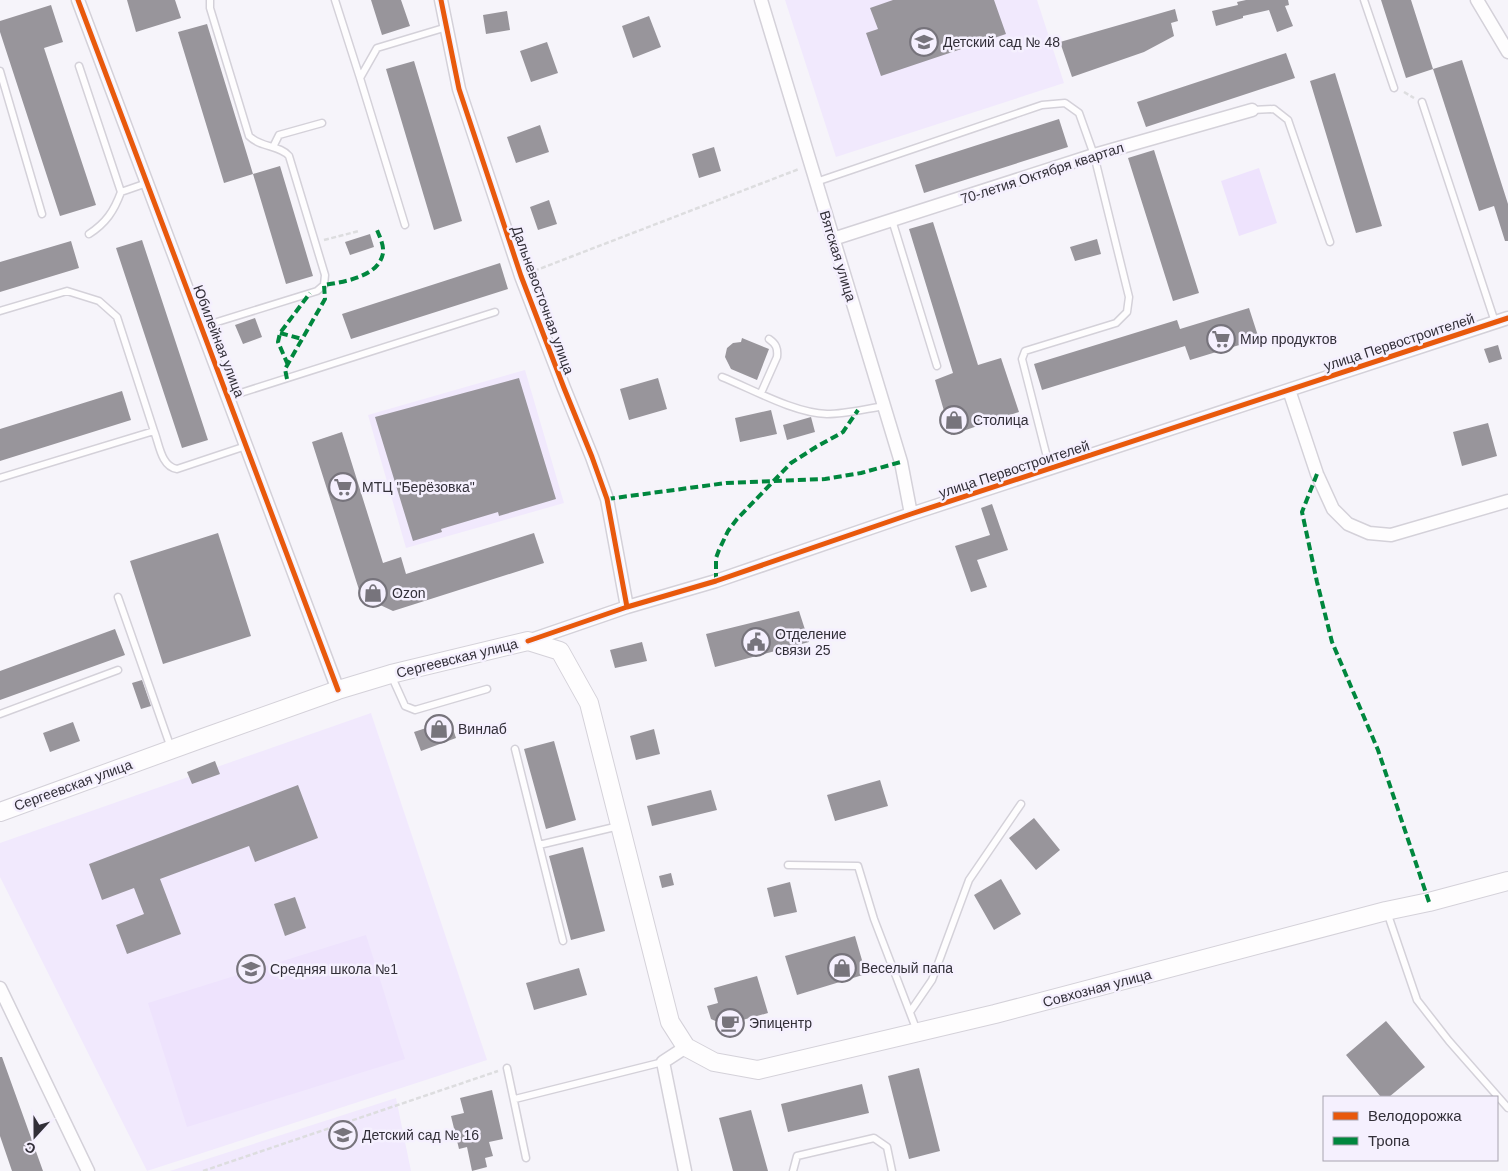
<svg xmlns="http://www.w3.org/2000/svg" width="1508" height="1171" font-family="Helvetica,sans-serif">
  <rect width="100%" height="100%" fill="#f6f4fa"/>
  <path fill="#f1e9fd" d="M785 0H1037L1064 83 836 157Z
    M525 370 564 503 406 548 368 415Z
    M371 713 487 1060 147 1171 0 877V843Z
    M396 1098 411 1171H170Z"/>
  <path fill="#eee3fd" d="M1259 168 1277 223 1239 236 1221 181Z
    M366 935 405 1059 187 1127 148 1003Z"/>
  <path fill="#98959b" d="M127 0H175L181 18 136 32Z
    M371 0H401L410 26 382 35Z
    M893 0H994L1006 34 881 76 866 33 878 29 870 8Z
    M1246 0H1288L1289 5 1285 6 1293 26 1277 32 1269 10 1243 16V18L1216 26 1212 11 1238 5 1237 2Z
    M1381 0H1411L1433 69 1406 78Z
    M51 5 63 42 44 48 96 205 60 216 0 32V21Z
    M1175 9 1178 21 1171 23 1174 36 1144 52 1072 77 1060 42Z
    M507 11 510 30 486 34 483 15Z
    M649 16 661 47 633 58 622 26Z
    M207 24 253 174 224 183 178 32Z
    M547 42 558 73 531 82 520 51Z
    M1286 53 1295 78 1146 127 1137 102Z
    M1462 60 1508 204V241H1505L1494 206 1479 211 1433 69Z
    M414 61 462 221 434 230 386 69Z
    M1335 73 1382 226 1356 233 1310 81Z
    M1059 119 1068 147 924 193 915 165Z
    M540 125 549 152 516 163 507 137Z
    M714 147 721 171 699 178 692 154Z
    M1154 150 1199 293 1173 301 1128 158Z
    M280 166 313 276 286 284 253 174Z
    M549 200 557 224 538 230 530 207Z
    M933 222 978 365 1001 358 1019 412 951 435 935 380 953 373 909 229Z
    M370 234 374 247 350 255 345 242Z
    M1097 239 1101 254 1075 261 1070 247Z
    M142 240 208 440 182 448 116 248Z
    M71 241 79 268 0 292V262Z
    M500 263 508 289 351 339 342 314Z
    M1249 308 1259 339 1190 360 1185 346 1042 390 1034 364 1177 320 1180 329Z
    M255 318 262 337 243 344 235 325Z
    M742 338 769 349 757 380 731 369 725 357 727 348 733 343 741 342Z
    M1498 345 1502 359 1489 363 1484 349Z
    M519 378 556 499 499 516 498 512 441 529 442 532 413 541 375 417Z
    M658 378 667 409 629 420 620 389Z
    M122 391 131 420 0 461V429Z
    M771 410 777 434 740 442 735 418Z
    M811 417 815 432 787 440 783 425Z
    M1488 423 1497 456 1462 466 1453 432Z
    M342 432 383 563 401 557 406 574 534 533 544 563 393 611 361 596 312 442Z
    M992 504 1008 550 977 560 987 587 971 592 955 546 990 535 981 508Z
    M218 533 251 636 163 664 130 561Z
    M799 611 809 642 715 667 706 634Z
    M115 629 125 655 0 700V671Z
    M642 642 647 661 615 668 610 650Z
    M142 680 151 706 141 709 132 683Z
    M450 720 456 738 421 751 414 732Z
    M73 722 80 741 50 752 43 733Z
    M654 729 660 754 636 760 630 736Z
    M554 741 576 820 546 829 524 749Z
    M215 761 220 774 192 784 187 772Z
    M880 780 888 806 835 821 827 795Z
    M298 785 318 838 255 862 249 846 160 879 181 934 127 954 116 925 144 914 134 888 102 900 89 864Z
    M711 790 717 810 652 826 647 806Z
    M1034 818 1060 850 1036 870 1009 838Z
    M583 847 605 931 571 940 549 856Z
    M671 873 674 885 662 888 659 876Z
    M1001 879 1021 914 994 930 974 895Z
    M790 882 797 912 774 917 767 888Z
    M295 897 306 928 285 936 274 904Z
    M855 936 866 974 797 995 785 956Z
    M579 968 587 995 534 1010 526 983Z
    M757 976 768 1013 724 1025 711 1019 707 1006 718 1003 714 988Z
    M1386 1021 1425 1067 1389 1097H1381L1346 1055Z
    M0 1057H2L43 1171H12L0 1136Z
    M919 1068 940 1151 909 1159 888 1076Z
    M862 1084 869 1113 788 1132 781 1104Z
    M492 1090 503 1139 489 1142 493 1156 485 1158 487 1167 472 1171 467 1147 459 1149 451 1116 464 1113 460 1098Z
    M751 1110 768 1171H733L719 1118Z"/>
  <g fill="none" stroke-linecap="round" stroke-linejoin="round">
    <defs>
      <path id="lane" d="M335 0 360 78
        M1364 0 1394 88
        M79 66 121 192 147 183
        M0 71 42 214
        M1422 102 1495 322
        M1252 110 1274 109 1288 120 1330 242
        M273 147 279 135 322 123
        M816 182 1042 105 1065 103 1079 113 1094 155 1129 297 1127 312 1116 323 1025 351 1022 359 1050 469
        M892 220 937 366
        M405 225 360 78 377 48 447 27
        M89 234C106 223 114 211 121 192
        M0 311 67 291 99 301 117 317 154 431 0 478
        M201 327 317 291 324 285 325 275 289 156C280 145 261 148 249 136L210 8V0
        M722 377C752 389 794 413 827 414 845 414 865 409 884 406
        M761 393 777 357C778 348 776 344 769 339
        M228 397 495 312
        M154 431C159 443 161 467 177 469L246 446
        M118 597 171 748
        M391 675 405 706 415 710 487 689
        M0 714 118 670
        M515 749 563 941
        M539 845 619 826
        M788 865 858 866 874 919 917 1031
        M1387 912 1417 1000 1449 1041 1508 1108
        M910 1012 932 980 969 880 1021 804
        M507 1068 526 1158
        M515 1099 663 1062
        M793 1171 797 1156 874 1138 887 1147 892 1171"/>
      <path id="street" d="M78 0 338 690
        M441 0 459 89 521 276 564 388 592 457 607 499 627 607
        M761 0 901 462 911 514
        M1477 0 1508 52
        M833 239 1094 155 1252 110
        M1289 390 1317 474 1333 509 1348 524 1369 533 1391 535 1508 501
        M528 641 627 607 716 581 911 514 1508 318
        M0 988 88 1171
        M685 1171 663 1062 686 1047"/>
      <path id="secondary" d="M0 812 203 738 338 690 391 674 528 641 560 651 589 703 670 1022 686 1047 714 1062 758 1070 995 1014 1386 911 1429 902 1508 881"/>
    </defs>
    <use href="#lane" stroke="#d4d1d9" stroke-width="9"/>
    <use href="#street" stroke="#d4d1d9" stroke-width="15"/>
    <use href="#secondary" stroke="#d4d1d9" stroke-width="20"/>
    <path stroke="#dddddf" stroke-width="2.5" stroke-dasharray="5 2.5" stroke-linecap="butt" d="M1404 92 1414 98
      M324 240 359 231
      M534 271 799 169
      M203 1171 498 1071"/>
    <use href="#lane" stroke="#fefdfe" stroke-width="6"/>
    <use href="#street" stroke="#fefdfe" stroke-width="12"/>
    <use href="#secondary" stroke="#fefdfe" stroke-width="18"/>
    <path stroke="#00873e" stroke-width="4" stroke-dasharray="8 4" stroke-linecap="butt" d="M280 333 302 339
      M288 365 278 342 280 333 310 293
      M287 379 285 369 325 299 324 285C343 282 379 277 383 253 384 246 380 237 377 230
      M1317 474 1302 512 1317 582 1332 642 1378 750 1429 902
      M607 499 726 483 825 479 861 473 901 462
      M716 581V558L719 550 728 531 737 519 791 463 816 447 843 432 858 410"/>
    <defs>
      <path id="cycleway" d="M78 0 338 690
        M441 0 459 89 521 276 564 388 592 457 607 499 627 607
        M528 641 627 607 716 581 911 514 1508 318"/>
    </defs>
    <use href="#cycleway" stroke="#f5f0fe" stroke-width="8"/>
    <use href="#cycleway" stroke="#e8590c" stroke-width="5"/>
  </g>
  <defs>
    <symbol id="school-ring" viewBox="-11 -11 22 22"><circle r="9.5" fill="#f5f0fe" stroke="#77747c" stroke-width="1.5"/><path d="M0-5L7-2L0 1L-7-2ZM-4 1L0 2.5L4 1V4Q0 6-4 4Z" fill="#77747c"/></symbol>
    <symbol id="supermarket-ring" viewBox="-11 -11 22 22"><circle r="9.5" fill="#f5f0fe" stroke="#77747c" stroke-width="1.5"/><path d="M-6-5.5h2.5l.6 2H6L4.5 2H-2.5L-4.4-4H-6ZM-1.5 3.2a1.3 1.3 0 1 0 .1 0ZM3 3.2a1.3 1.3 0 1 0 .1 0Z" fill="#77747c"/></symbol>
    <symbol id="shop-ring" viewBox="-11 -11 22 22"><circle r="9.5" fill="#f5f0fe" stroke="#77747c" stroke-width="1.5"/><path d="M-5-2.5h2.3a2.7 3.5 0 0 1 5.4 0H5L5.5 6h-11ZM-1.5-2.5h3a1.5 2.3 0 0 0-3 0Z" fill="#77747c"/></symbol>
    <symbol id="civic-ring" viewBox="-11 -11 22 22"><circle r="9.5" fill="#f5f0fe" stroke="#77747c" stroke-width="1.5"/><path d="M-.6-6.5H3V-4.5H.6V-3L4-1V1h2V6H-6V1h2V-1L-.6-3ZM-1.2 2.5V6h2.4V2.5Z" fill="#77747c"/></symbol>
    <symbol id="cafe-ring" viewBox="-11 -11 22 22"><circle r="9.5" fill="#f5f0fe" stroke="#77747c" stroke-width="1.5"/><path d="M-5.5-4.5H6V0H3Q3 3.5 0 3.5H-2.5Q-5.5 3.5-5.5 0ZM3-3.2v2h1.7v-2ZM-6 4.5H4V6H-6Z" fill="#77747c"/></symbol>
  </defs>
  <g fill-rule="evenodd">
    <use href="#school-ring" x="908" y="26" width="32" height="32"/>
    <use href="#supermarket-ring" x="1205" y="323" width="32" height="32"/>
    <use href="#shop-ring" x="938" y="404" width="32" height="32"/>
    <use href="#supermarket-ring" x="327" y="471" width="32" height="32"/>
    <use href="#shop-ring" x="357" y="577" width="32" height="32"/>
    <use href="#civic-ring" x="740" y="626" width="32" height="32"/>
    <use href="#shop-ring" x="423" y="713" width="32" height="32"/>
    <use href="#shop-ring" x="826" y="952" width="32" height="32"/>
    <use href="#school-ring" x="235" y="953" width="32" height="32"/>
    <use href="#cafe-ring" x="714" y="1007" width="32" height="32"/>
    <use href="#school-ring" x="327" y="1119" width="32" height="32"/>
  </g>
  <g text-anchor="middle" stroke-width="5" stroke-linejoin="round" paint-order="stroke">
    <g font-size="14" fill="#322f38" stroke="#f5f0fe" text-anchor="start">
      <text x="943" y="47">Детский сад № 48</text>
      <text x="1240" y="344">Мир продуктов</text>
      <text x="973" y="425">Столица</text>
      <text x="362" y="492">МТЦ "Берёзовка"</text>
      <text x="392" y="598">Ozon</text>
      <text x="775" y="639">Отделение<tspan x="775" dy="16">связи 25</tspan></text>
      <text x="458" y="734">Винлаб</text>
      <text x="861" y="973">Веселый папа</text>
      <text x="270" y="974">Средняя школа №1</text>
      <text x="749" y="1028">Эпицентр</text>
      <text x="362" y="1140">Детский сад № 16</text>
    </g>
    <g font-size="14" fill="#322f38" stroke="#f5f0fe">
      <text transform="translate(1042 173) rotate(-18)" y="5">70-летия Октября квартал</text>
      <text transform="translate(838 256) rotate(73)" y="5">Вятская улица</text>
      <text transform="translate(543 300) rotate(70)" y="5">Дальневосточная улица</text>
      <text transform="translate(219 341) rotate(69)" y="5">Юбилейная улица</text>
      <text transform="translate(1399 342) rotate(-18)" y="5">улица Первостроителей</text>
      <text transform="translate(1014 469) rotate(-18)" y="5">улица Первостроителей</text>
      <text transform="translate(457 658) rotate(-14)" y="5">Сергеевская улица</text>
      <text transform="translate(73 785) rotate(-20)" y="5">Сергеевская улица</text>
      <text transform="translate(1097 988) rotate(-15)" y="5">Совхозная улица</text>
    </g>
  </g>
  <rect x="1323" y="1096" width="175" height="65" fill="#f5f0fe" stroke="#a7a3af"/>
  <rect x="1333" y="1112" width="25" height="8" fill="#e8590c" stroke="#a7a3af"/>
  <text x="1368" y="1121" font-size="15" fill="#322f38">Велодорожка</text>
  <rect x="1333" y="1137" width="25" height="8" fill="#00873e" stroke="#a7a3af"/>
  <text x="1368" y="1146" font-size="15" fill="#322f38">Тропа</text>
  <g transform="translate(35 1136) rotate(201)" stroke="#f5f0fe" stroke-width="4" paint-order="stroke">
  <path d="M0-4L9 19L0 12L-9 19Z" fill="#322f38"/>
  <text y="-8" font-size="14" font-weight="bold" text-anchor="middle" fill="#322f38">С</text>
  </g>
</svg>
